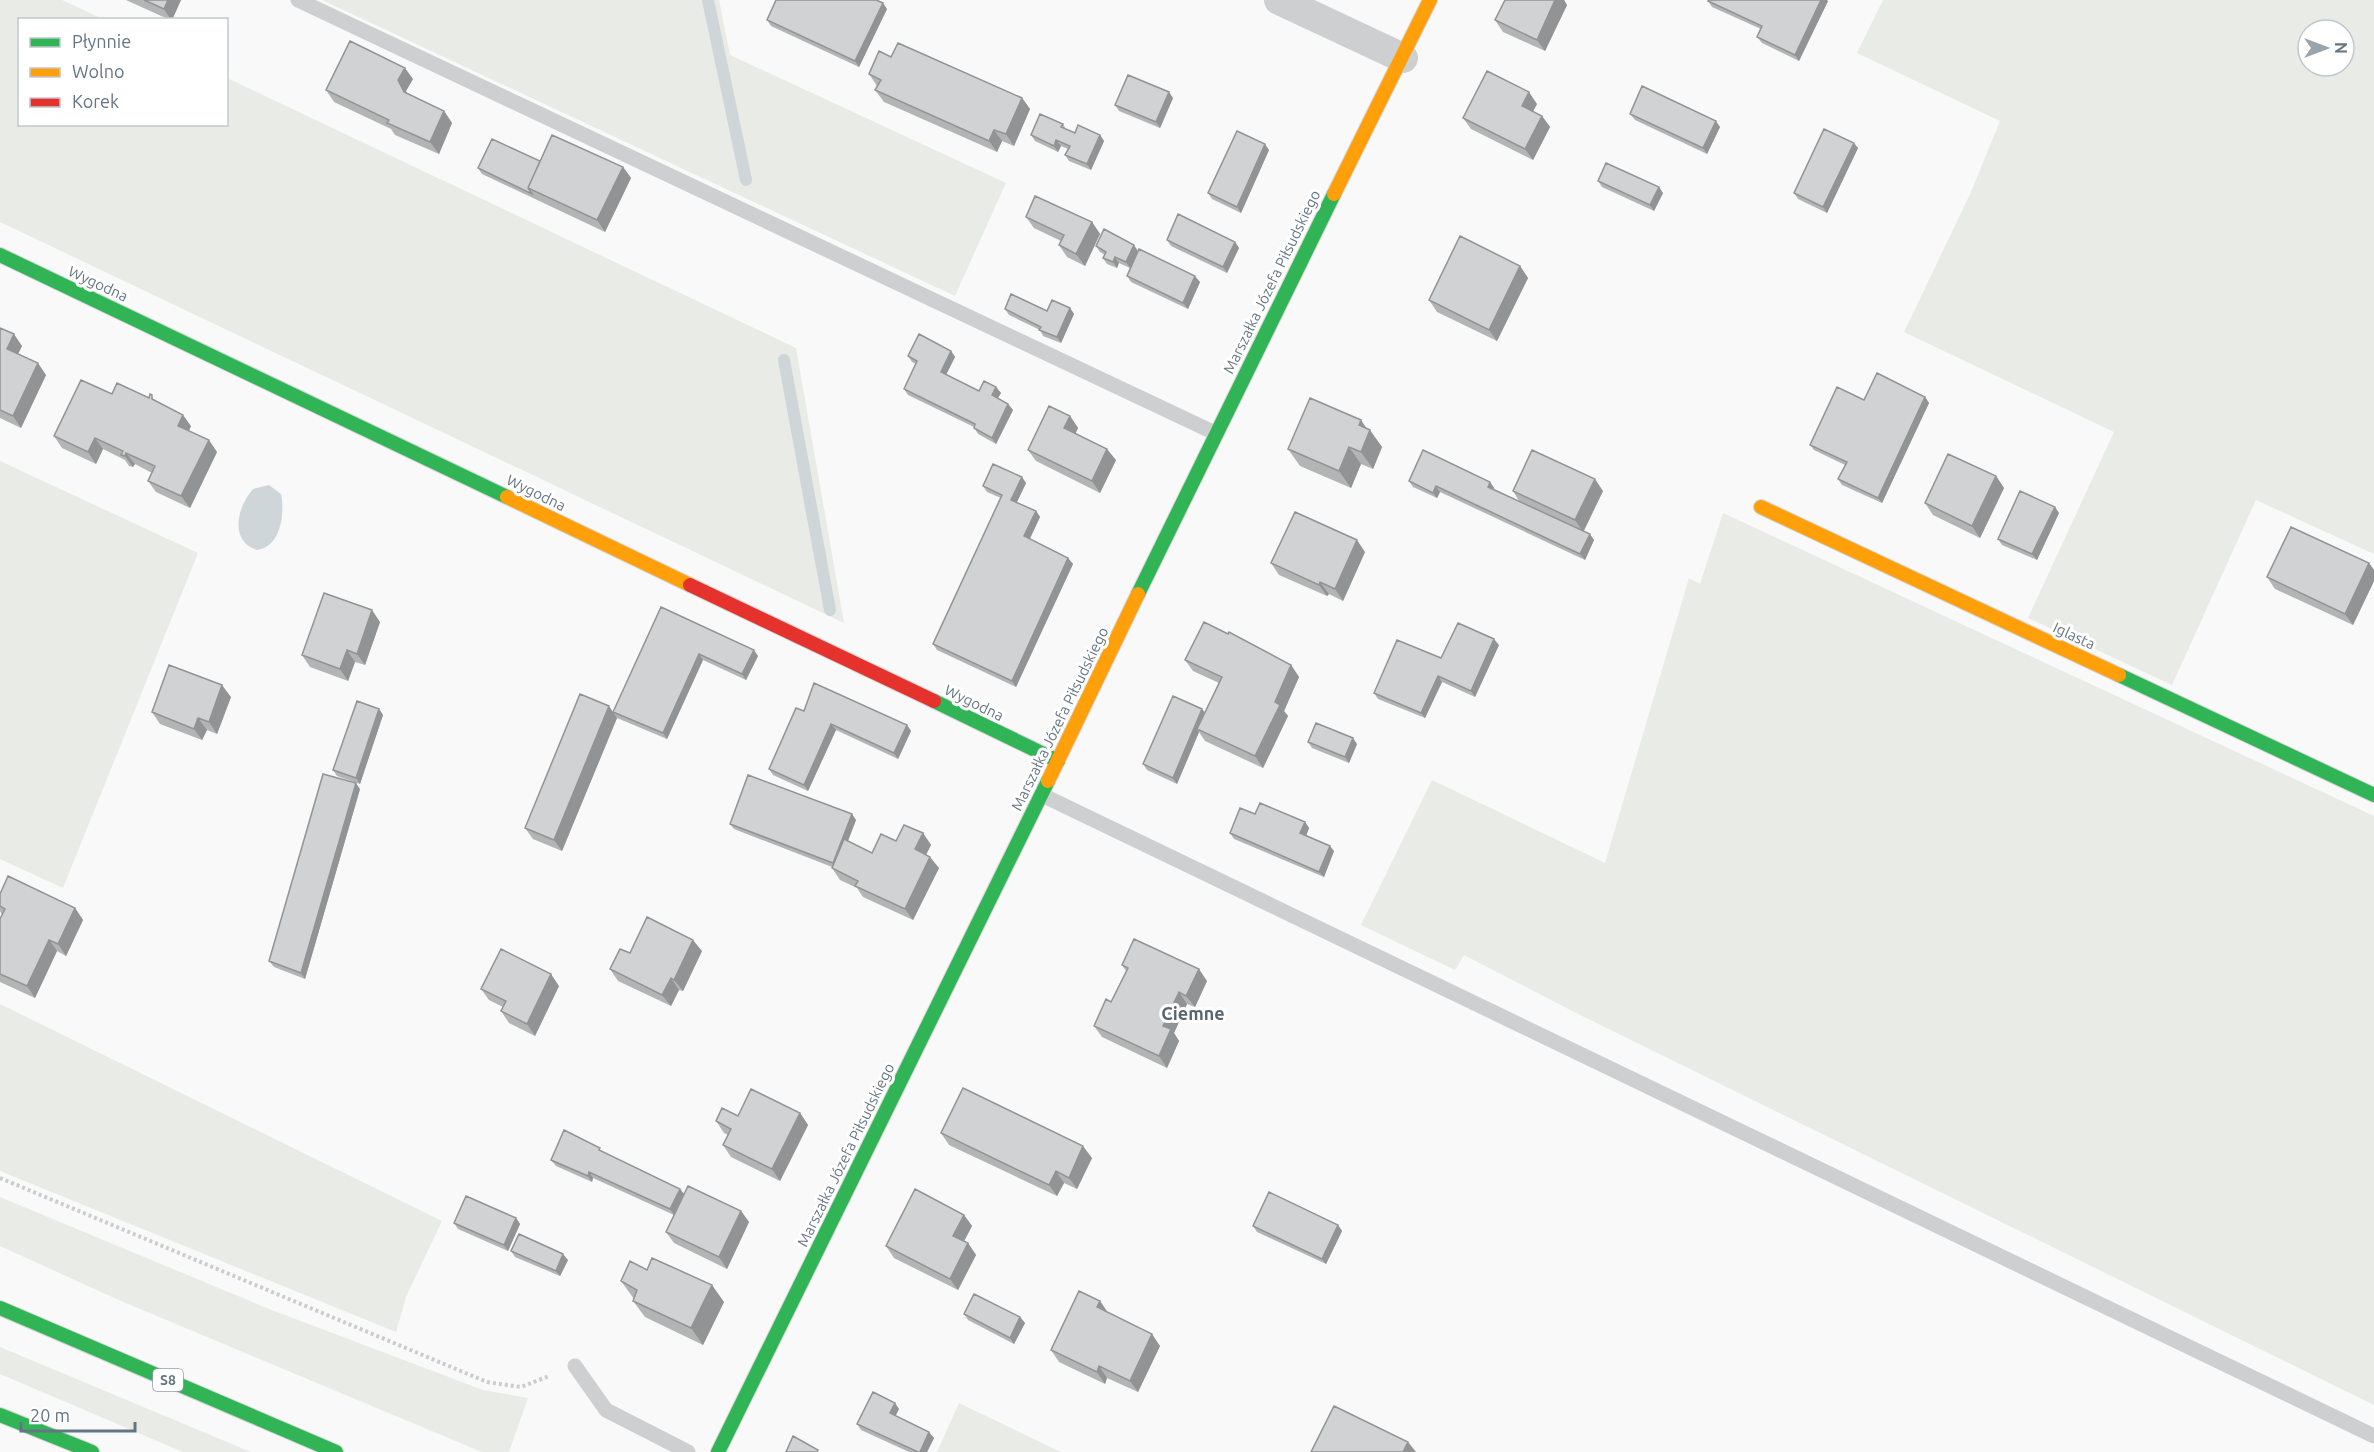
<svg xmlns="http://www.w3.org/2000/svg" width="2374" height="1452" font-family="Ubuntu,sans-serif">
  <rect width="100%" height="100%" fill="#f9f9f9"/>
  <path fill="#e8ebe6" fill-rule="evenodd" d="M0 0H62L103 19 20 20V124H226L227 78 796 348 844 623 0 222Z
    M322 0H719L730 55 1006 183 955 296Z
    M1883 0H2374V554L2256 500 2172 685 2028 618 2114 432 1904 332 1971 192 2000 121 1857 53ZM2308 30H2344V66H2308Z
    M0 461 198 553 63 888 0 859Z
    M1723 513 2374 816V1405L1578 1014 1464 955 1455 970 1361 925 1432 780 1605 863 1689 578 1700 584Z
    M0 1004 442 1221 406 1297 396 1332 0 1171Z
    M0 1197 269 1309 483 1390 528 1398 509 1452H482L121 1301 0 1246Z
    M0 1347 251 1452H183L0 1374Z
    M959 1403 1061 1452H937Z"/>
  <path fill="#ced6d9" d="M269 485 281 494C285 513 281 547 257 550 229 541 237 507 253 489Z"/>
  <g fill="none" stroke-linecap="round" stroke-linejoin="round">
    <path stroke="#ced6d9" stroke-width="12" d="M708 0 746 180
      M784 360 830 610"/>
    <defs>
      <path id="fast" d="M0 255 507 497
        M1138 594 1334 194
        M2119 675 2374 795
        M934 701 1058 761
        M0 1308 336 1452
        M0 1415 92 1452
        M718 1452 1048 781"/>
      <path id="slow" d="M1334 194 1430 0
        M507 497 690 585
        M1761 507 2119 675
        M1048 781 1138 594"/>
      <path id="jam" d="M690 585 934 701"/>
    </defs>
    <use href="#fast" stroke="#d5d6d7" stroke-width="16"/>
    <use href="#slow" stroke="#d5d6d7" stroke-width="16"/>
    <use href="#jam" stroke="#d5d6d7" stroke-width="16"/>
    <path stroke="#cbcccd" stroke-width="4" stroke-dasharray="3 3" stroke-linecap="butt" d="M0 1178 487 1382 521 1387 549 1376"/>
    <path stroke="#cecfd0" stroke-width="15" d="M298 0 1215 433
      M1042 795 2374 1436
      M575 1366 606 1410 688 1452"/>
    <path stroke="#cecfd0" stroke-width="30" d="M1279 0 1403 58"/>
    <use href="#fast" stroke="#30b455" stroke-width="14"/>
    <use href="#slow" stroke="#ff9f0a" stroke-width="14"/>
    <use href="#jam" stroke="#e5322d" stroke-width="14"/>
  </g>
  <path fill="#b3b5b5" d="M126 0H181L172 20H170Z
    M1505 0H1564L1567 5 1545 51 1503 32 1495 20Z
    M1708 1H1828L1799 61 1762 43 1757 37 1761 29 1712 7Z
    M887 9 859 67 771 26 767 20Z
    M891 57 1022 98 1030 109 1014 146 1002 141 997 152 884 102 875 90 877 86 869 74Z
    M413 79 406 91 407 93 444 111 452 123 439 154 395 135 391 129 334 102 326 90Z
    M1173 98 1160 128 1119 111 1115 105Z
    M1537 104 1533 111 1542 116 1550 127 1533 160 1471 129 1463 118Z
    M1630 114 1720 127 1707 154 1635 120Z
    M1063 124 1066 129 1075 133 1100 135 1104 141 1091 170 1069 161 1065 155 1068 149 1061 146 1058 152 1035 141 1031 135Z
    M1858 148 1827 213 1798 199 1794 193Z
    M1269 150 1241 213 1212 199 1208 193Z
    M623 167 631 178 605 232 482 174 478 168Z
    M1598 181 1663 193 1654 211 1602 187Z
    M1026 217 1092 222 1100 234 1085 266 1067 257 1059 245 1061 241 1034 228Z
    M1167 240 1235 242 1239 248 1227 273 1171 246Z
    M1096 246 1138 251 1200 282 1188 309 1131 282 1127 276 1130 268 1119 263 1117 268 1107 264 1103 258 1105 255 1100 252Z
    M1520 266 1528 278 1497 341 1437 312 1429 300Z
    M1070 308 1074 314 1061 343 1043 336 1040 330 1009 315 1005 309 1047 311Z
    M0 328 22 346 18 354 46 375 21 428 0 418Z
    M951 351 955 357 946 374 979 391 996 387 1001 393 998 398 1008 404 1013 410 996 444 978 434 974 427 908 395 904 389 916 364 912 362 908 356Z
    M112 394 156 402 191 426 189 431 217 452 190 508 156 492 148 481 152 473 135 464 133 467 129 466 125 460 103 449 96 464 62 448 54 436Z
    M1925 397 1929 403 1882 503 1842 485 1838 479 1845 465 1814 450 1810 445 1864 400Z
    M1070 416 1078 428 1075 433 1116 460 1100 493 1036 461 1028 450Z
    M1367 428 1382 447 1373 469 1361 464 1351 488 1300 466 1288 449Z
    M1996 476 2004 488 1980 538 1933 515 1925 503Z
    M1409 481 1490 482 1494 488V489L1519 501 1513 491H1603L1584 531 1594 540 1585 560 1440 492 1437 498 1413 487Z
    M1026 483 1017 502 1036 511 1040 517 1030 539 1068 558 1073 564 1016 687 937 650 933 644 1001 498 987 492 983 486Z
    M2059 513 2037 560 2002 545 1998 539Z
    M1365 552 1343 601 1329 594 1327 596 1279 575 1271 563Z
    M2369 563 2374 570V581L2353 625 2275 589 2267 577Z
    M661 607 758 656 746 680 703 660 667 739 617 718 562 851 533 839 525 828 613 712Z
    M380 622 365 665 355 662 348 681 310 667 302 655Z
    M1499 645 1475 697 1442 682 1425 718 1378 699 1374 693 1441 658Z
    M1185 660 1291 665 1299 677 1284 711 1288 716 1263 768 1205 741 1199 732 1177 784 1147 770 1143 764 1205 713 1219 683 1193 671Z
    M231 697 217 734 207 730 202 740 160 724 152 712Z
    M379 709 383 715 360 784 337 776 333 770Z
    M804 711 907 725 911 731 898 759 836 730 808 791 773 775 769 769Z
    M1308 742 1357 744 1349 763 1312 748Z
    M360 789 305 979 274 967 269 961Z
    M1255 814 1305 822 1309 828 1306 836 1334 851 1324 877 1234 839 1230 833Z
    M856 820 848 841 872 853 896 841 923 833 931 845 926 854 939 868 913 920 863 897 857 888 840 880 832 868V867L734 829 730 824Z
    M0 894 75 908 83 920 66 956 57 951 35 998 0 982V919L2 915 0 911Z
    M702 951 683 991 679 990 671 1006 618 981 610 969 630 953Z
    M1122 965 1207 981 1195 1007 1187 1004 1174 1033 1179 1041 1167 1068 1102 1037 1094 1026 1111 1002 1126 971Z
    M559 986 535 1036 509 1023 501 1011 503 1007 489 1000 481 989Z
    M800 1113 808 1125 780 1181 731 1157 723 1145 728 1135 724 1133 716 1121 738 1116Z
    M941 1133 1092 1158 1077 1189 1064 1183 1057 1196 949 1145Z
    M603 1152 680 1189 684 1194 741 1211 749 1222 727 1269 674 1243 666 1232 674 1215 593 1178 592 1182 556 1166 551 1160Z
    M964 1215 972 1226 964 1241 968 1243 976 1255 958 1290 894 1258 886 1246Z
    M516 1218 520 1224 508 1251 458 1229 454 1223Z
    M1338 1225 1342 1231 1326 1264 1257 1232 1253 1226Z
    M511 1251 568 1260 560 1276 515 1257Z
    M647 1270 724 1302 703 1345 645 1317 633 1301 634 1299 621 1281Z
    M1100 1301 1108 1313 1160 1346 1138 1392 1107 1378 1105 1384 1059 1362 1051 1350Z
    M964 1314 1020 1317 1025 1323 1014 1344 968 1320Z
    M899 1409 895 1416 934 1438 927 1452H909L861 1430 857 1424Z"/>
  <path fill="#929394" d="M168 0H181L172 20H171L164 9Z
    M1555 0H1564L1567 5 1545 51 1537 40Z
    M1821 0H1827L1828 1 1799 61 1795 55Z
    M883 3 887 9 859 67 855 61Z
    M405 68 413 79 406 91 412 104 404 92 398 80Z
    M1169 92 1173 98 1160 128 1156 122Z
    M1529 92 1537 104 1530 117 1522 106Z
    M1022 98 1030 109 1014 146 1006 134Z
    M444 111 452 123 439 154 430 142Z
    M1542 116 1550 127 1533 160 1525 149Z
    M1716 121 1720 127 1707 154 1703 148Z
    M994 130 1002 141 997 152 989 141Z
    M1100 135 1104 141 1091 170 1087 164Z
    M1056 140 1061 146 1058 152 1054 146Z
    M1854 143 1858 148 1827 213 1823 207Z
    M1265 144 1269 150 1241 213 1237 207Z
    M623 167 631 178 605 232 597 220Z
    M1659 187 1663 193 1654 211 1650 205Z
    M1092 222 1100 234 1085 266 1076 254Z
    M1235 242 1239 248 1227 273 1223 267Z
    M1134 245 1138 251 1130 268 1126 262Z
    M1115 257 1119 263 1117 268 1113 262Z
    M1520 266 1528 278 1497 341 1489 330Z
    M1195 276 1200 282 1188 309 1183 303Z
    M1070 308 1074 314 1061 343 1057 337Z
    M14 334 22 346 15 360 7 349Z
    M951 351 955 357 945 377 941 372Z
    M38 363 46 375 21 428 13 416Z
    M996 387 1001 393 996 401 992 395Z
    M1925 397 1929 403 1882 503 1878 498Z
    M1008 404 1013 410 996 444 992 438Z
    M183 415 191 426 186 437 178 426Z
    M1070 416 1078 428 1073 439 1064 428Z
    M1361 420 1369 432 1370 430 1382 447 1373 469 1361 452 1359 425Z
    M95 438 103 449 96 464 88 452Z
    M209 440 217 452 190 508 181 496Z
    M1349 447 1361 464 1351 488 1339 471Z
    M1107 449 1116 460 1100 493 1092 481Z
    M126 453 135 464 133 467 125 456Z
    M1996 476 2004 488 1980 538 1972 526Z
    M1022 477 1026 483 1015 506 1011 500Z
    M1595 479 1603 491 1583 532 1575 520Z
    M1490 482 1494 488 1492 493 1488 487Z
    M1436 486 1440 492 1437 498 1433 493Z
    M2055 507 2059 513 2037 560 2032 554Z
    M1036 511 1040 517 1028 542 1024 536Z
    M1590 534 1594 540 1585 560 1580 554Z
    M1357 540 1365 552 1343 601 1335 589Z
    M1068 558 1073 564 1016 687 1012 681Z
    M2369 563 2374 570V581L2353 625 2345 614Z
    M1320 582 1329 594 1327 596 1319 585Z
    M372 610 380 622 365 665 357 654Z
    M1494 639 1499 645 1475 697 1471 691Z
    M347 650 355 662 348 681 340 669Z
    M754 650 758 656 746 680 742 674Z
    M699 654 703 660 667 739 663 733Z
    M1291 665 1299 677 1284 711 1288 716 1263 768 1255 756 1275 702Z
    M1438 676 1442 682 1425 718 1421 713Z
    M222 685 231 697 217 734 209 722Z
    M609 706 617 718 562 851 554 840Z
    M379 709 383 715 360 784 356 778Z
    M1202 709 1207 715 1197 729 1199 732 1177 784 1173 778Z
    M198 718 207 730 202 740 194 729Z
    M831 724 836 730 808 791 804 785Z
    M907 725 911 731 898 759 894 753Z
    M1353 738 1357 744 1349 763 1345 757Z
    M356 783 360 789 305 979 301 973Z
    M852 814 856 820 837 869 833 863Z
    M1305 822 1309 828 1305 839 1300 833Z
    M923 833 931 845 923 861 915 849Z
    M1330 846 1334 851 1324 877 1319 872Z
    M930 857 939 868 913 920 905 909Z
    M75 908 83 920 66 956 58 944Z
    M49 940 57 951 35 998 27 986Z
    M693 940 702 951 683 991 674 980Z
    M1199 969 1207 981 1195 1007 1186 996Z
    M551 974 559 986 535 1036 527 1024Z
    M671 978 679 990 671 1006 662 995Z
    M1179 992 1187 1004 1174 1033 1179 1041 1167 1068 1159 1056 1163 1026Z
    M800 1113 808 1125 780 1181 772 1169Z
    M1083 1146 1092 1158 1077 1189 1069 1178Z
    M1056 1171 1064 1183 1057 1196 1049 1185Z
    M589 1172 593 1178 592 1182 588 1176Z
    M680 1189 684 1194 674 1215 670 1209Z
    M741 1211 749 1222 727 1269 719 1257Z
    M964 1215 972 1226 961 1247 953 1236Z
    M516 1218 520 1224 508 1251 504 1245Z
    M1338 1225 1342 1231 1326 1264 1322 1259Z
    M968 1243 976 1255 958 1290 950 1279Z
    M563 1254 568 1260 560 1276 556 1271Z
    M712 1285 724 1302 703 1345 691 1328Z
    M1100 1301 1108 1313 1097 1307Z
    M1020 1317 1025 1323 1014 1344 1010 1338Z
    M1152 1334 1160 1346 1138 1392 1130 1381Z
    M1099 1366 1107 1378 1105 1384 1097 1372Z
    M895 1403 899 1409 894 1419 890 1413Z
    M929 1432 934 1438 927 1452H920Z
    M1408 1442 1416 1452H1403Z"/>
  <path fill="#d0d2d3" stroke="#929394" stroke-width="1.5" d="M144 0H168L164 9Z
    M776 0H876L883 3 855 61 767 20Z
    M1505 0H1555L1537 40 1495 20Z
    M1709 0H1821L1795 55 1757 37 1762 26 1708 1Z
    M350 41 405 68 398 80 404 92 444 111 430 142 387 123 389 120 326 90Z
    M898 43 1022 98 1006 134 994 130 989 141 875 90 881 80 869 74 879 51 891 57Z
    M1487 71 1529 92 1522 106 1542 116 1525 149 1463 118Z
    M1128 75 1169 92 1156 122 1115 105Z
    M1642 86 1716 121 1703 148 1630 114Z
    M1040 114 1063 124 1061 127 1075 133 1078 125 1100 135 1087 164 1065 155 1070 146 1056 140 1054 146 1031 135Z
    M1824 129 1854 143 1823 207 1794 193Z
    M1237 131 1265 144 1237 207 1208 193Z
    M552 135 623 167 597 220 528 188Z
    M492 139 540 161 528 188 532 194 478 168Z
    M1606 163 1659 187 1650 205 1598 181Z
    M1035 196 1092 222 1076 254 1059 245 1064 235 1026 217Z
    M1178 214 1235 242 1223 267 1167 240Z
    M1104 229 1134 245 1126 262 1115 257 1113 262 1103 258 1106 252 1096 246Z
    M1460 236 1520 266 1489 330 1429 300Z
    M1139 249 1195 276 1183 303 1127 276Z
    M1011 294 1047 311 1052 300 1070 308 1057 337 1039 330 1041 327 1005 309Z
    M0 328 14 334 7 349 38 363 13 416 0 410Z
    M919 334 951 351 941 372 979 391 984 381 996 387 992 395 1008 404 992 438 974 428 975 424 904 389 917 361 908 356Z
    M1877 373 1925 397 1878 498 1838 479 1847 462 1810 445 1837 387 1864 400Z
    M81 380 112 394 117 383 149 398 150 394 152 395V399L183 415 178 426 209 440 181 496 148 481 155 466 126 453 125 456 121 455 123 451 95 438 88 452 54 436Z
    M1310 398 1361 420 1359 425 1370 430 1361 452 1349 447 1339 471 1288 449Z
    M1049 406 1070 416 1064 428 1107 449 1092 481 1028 450Z
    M1423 450 1490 482 1488 487 1590 534 1580 554 1436 486 1433 493 1409 481Z
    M1532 450 1595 479 1575 520 1513 491Z
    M1948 454 1996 476 1972 526 1925 503Z
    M993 464 1022 477 1011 500 1036 511 1024 536 1068 558 1012 681 933 644 1002 495 983 486Z
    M2020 491 2055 507 2032 554 1998 539Z
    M1295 512 1357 540 1335 589 1320 582 1319 585 1271 563Z
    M2291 527 2369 563 2345 614 2267 577Z
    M324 593 372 610 357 654 347 650 340 669 302 655Z
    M661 607 754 650 742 674 699 654 663 733 613 712Z
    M1204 622 1228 634 1229 632 1291 665 1275 702 1280 705 1255 756 1197 729 1222 677 1185 660Z
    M1458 623 1494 639 1471 691 1438 676 1421 713 1374 693 1397 640 1441 658Z
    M169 665 222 685 209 722 198 718 194 729 152 712Z
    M814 683 907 725 894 753 831 724 804 785 769 769 796 708 804 711Z
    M580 694 609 706 554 840 525 828Z
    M1173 696 1202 709 1173 778 1143 764Z
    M357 701 379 709 356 778 333 770Z
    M1316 723 1353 738 1345 757 1308 742Z
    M323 774 356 783 301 973 269 961Z
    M748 775 852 814 833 863 730 824Z
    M1260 803 1305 822 1300 833 1330 846 1319 872 1230 833 1240 808 1255 814Z
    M904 825 923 833 915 849 930 857 905 909 855 886 858 881 832 868 844 839 872 853 881 834 896 841Z
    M8 876 75 908 58 944 49 940 27 986 0 974V919L5 909 0 906V894Z
    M647 917 693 940 674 980 671 978 662 995 610 969 620 949 630 953Z
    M1134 939 1199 969 1186 996 1179 992 1163 1026 1171 1029 1159 1056 1094 1026 1106 999 1111 1002 1128 968 1122 965Z
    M501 949 551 974 527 1024 501 1011 506 1001 481 989Z
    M963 1088 1083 1146 1069 1178 1056 1171 1049 1185 941 1133Z
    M751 1089 800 1113 772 1169 723 1145 731 1129 716 1121 722 1108 738 1116Z
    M564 1130 600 1148 599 1150 680 1189 670 1209 589 1172 588 1176 551 1160Z
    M688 1186 741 1211 719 1257 666 1232Z
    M915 1189 964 1215 953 1236 968 1243 950 1279 886 1246Z
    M1269 1192 1338 1225 1322 1259 1253 1226Z
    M466 1196 516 1218 504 1245 454 1223Z
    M519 1234 563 1254 556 1271 511 1251Z
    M652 1258 712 1285 691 1328 633 1301 637 1290 621 1281 630 1261 647 1270Z
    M1079 1291 1100 1301 1097 1307 1152 1334 1130 1381 1099 1366 1097 1372 1051 1350Z
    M974 1294 1020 1317 1010 1338 964 1314Z
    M873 1392 895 1403 890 1413 929 1432 920 1452H918L857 1424Z
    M1334 1406 1408 1442 1403 1452H1311Z
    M793 1436 818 1450 817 1452H786Z"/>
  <g text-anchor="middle" stroke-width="6" stroke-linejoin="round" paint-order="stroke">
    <rect fill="#fff" stroke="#939fa8" stroke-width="1.5" x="153" y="1369" width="30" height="22" rx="4.5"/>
    <g font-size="14" font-weight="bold" fill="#657683">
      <text x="168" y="1385">S8</text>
    </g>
    <g font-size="15" fill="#657683" stroke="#fff">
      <text transform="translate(1272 282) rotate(-64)" y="5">Marszałka Józefa Piłsudskiego</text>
      <text transform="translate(98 284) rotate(25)" y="5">Wygodna</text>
      <text transform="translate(536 493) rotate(26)" y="5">Wygodna</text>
      <text transform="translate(2074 636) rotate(25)" y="5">Iglasta</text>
      <text transform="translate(974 703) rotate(26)" y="5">Wygodna</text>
      <text transform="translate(1060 719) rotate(-64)" y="5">Marszałka Józefa Piłsudskiego</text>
      <text transform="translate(846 1155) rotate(-64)" y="5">Marszałka Józefa Piłsudskiego</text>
    </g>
    <g font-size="18" font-weight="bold" fill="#57646e" stroke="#fff">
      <text x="1193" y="1020">Ciemne</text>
    </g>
  </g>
  <rect x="18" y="18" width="210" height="108" fill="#ffffff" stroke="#c1c8cd" stroke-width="1.5"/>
  <rect x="30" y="38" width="30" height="9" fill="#30b455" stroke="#c1c8cd" stroke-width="1.5"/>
  <text x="72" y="48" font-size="18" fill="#657683">Płynnie</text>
  <rect x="30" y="68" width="30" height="9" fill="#ff9f0a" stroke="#c1c8cd" stroke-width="1.5"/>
  <text x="72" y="78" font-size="18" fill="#657683">Wolno</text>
  <rect x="30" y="98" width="30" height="9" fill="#e5322d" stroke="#c1c8cd" stroke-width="1.5"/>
  <text x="72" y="108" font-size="18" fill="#657683">Korek</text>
  <g transform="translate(2326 48) rotate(90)"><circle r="28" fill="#ffffff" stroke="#c1c8cd" stroke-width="1.5"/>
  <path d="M0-4.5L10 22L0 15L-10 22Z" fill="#99a4ac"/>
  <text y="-9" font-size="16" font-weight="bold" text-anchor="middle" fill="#657683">N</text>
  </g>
  <path d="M21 1422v9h114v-9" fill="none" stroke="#657683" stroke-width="3"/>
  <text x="30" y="1422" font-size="18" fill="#657683" stroke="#ffffff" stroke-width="4.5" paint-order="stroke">20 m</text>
</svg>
